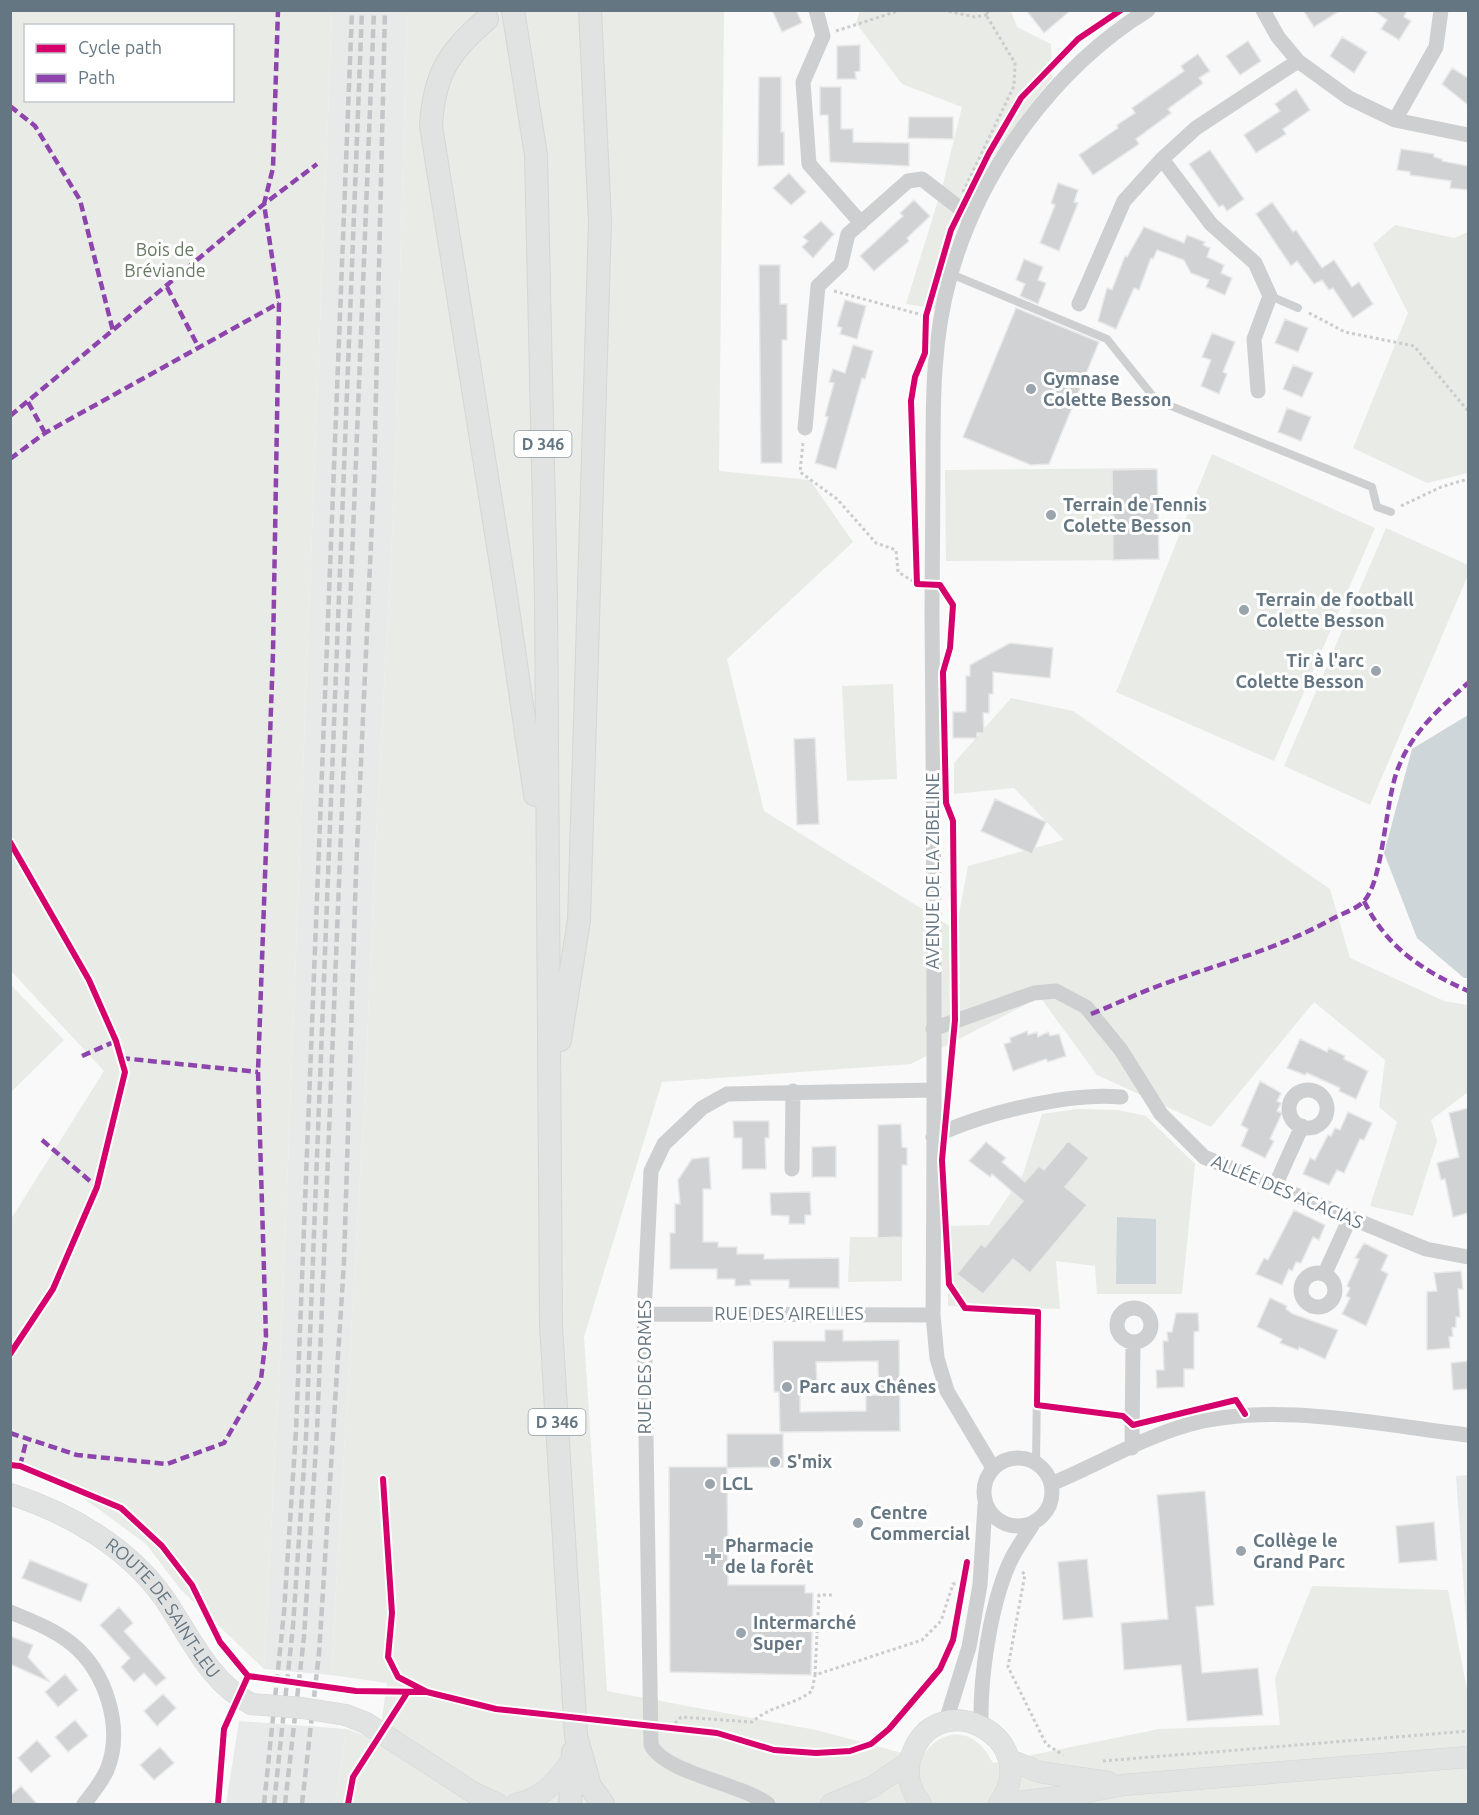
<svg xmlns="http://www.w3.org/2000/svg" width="1479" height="1815" font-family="Ubuntu,sans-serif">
  <rect width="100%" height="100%" fill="#f9f9f9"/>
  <path fill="#e8e9e9" d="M332 11H407L394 500 374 875 365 1091 331 1675 264 1669 282 1320Z
    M1468 1475V1647L1456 1476Z
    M239 1721 346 1729 335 1804H226Z"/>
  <path fill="#e8ebe6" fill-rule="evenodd" d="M11 10 332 11 282 1320 264 1669 181 1590 146 1544 78 1494 11 1466V1219L104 1071 11 971ZM26 26H232V100H26Z
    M407 11H724L719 471 810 480 853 542 727 659 764 811 956 930 968 866 1064 840 1014 788 954 794V763L1011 698 1073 711 1330 889 1350 958 1444 1001 1468 1005V1092L1431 1120 1437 1141 1413 1216 1370 1206 1397 1122 1379 1107 1385 1060 1314 1002 1211 1127 1097 1075 1040 997 911 1064 662 1082 584 1337 607 1691 816 1730 921 1758C943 1724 976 1728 993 1763L1159 1729 1280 1725 1275 1678 1312 1586 1448 1590 1468 1695V1804H335L346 1729 379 1740 387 1683 331 1675 365 1091 374 875 394 500Z
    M860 11H1011L1017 27 1051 44 1052 78C1013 126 965 190 949 251 944 270 942 290 938 309L906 304 943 184 962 107 902 84 856 23Z
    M1395 225 1454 238 1468 232V473L1427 483 1353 448 1408 313 1373 244Z
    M1212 454 1375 528 1274 761 1116 692Z
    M1155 468 1156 560 946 561 945 470Z
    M1386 528 1468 565V575L1370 805 1284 766Z
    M893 684 897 779 847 781 842 686Z
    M11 985 64 1040 11 1092Z
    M1077 1109 1118 1110 1146 1116 1195 1164 1182 1294H1097L1095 1266 1056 1261 1060 1309 948 1306V1226L989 1225 1023 1174 1042 1114Z
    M850 1237H902V1281L848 1282Z"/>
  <path fill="#ced6d9" d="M1468 715V978H1464L1417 938 1384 853 1412 749Z
    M1117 1217 1156 1219V1284H1116Z"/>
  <path fill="#d0d2d3" stroke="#e8e8e8" stroke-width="1.5" fill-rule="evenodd" d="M772 10H796L802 23 782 32Z
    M1026 10H1071L1044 33Z
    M1303 10H1341L1314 27Z
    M1373 10H1407L1404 17 1411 21 1399 40 1381 29 1387 20Z
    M1342 37 1367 52 1354 73 1330 56Z
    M1248 41 1261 61 1240 75 1226 56Z
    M860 45V71L855 72 856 79H837V46Z
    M1198 54 1210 71 1199 78 1203 83 1168 109 1171 113 1136 139 1139 144 1093 175 1079 155 1118 128 1117 125 1135 113 1132 108 1184 71 1181 66Z
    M1452 68 1468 78V105L1442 84Z
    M759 77H781V132H784V165L758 166Z
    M820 87H841V129H853V142L909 143V166L830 162 828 115H820Z
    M1296 89 1310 110 1283 129 1286 134 1256 153 1244 135 1280 111 1275 104Z
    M909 117H953V139L908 138Z
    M1401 149 1434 154V157L1442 159V161L1468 166V190L1450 188 1451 181 1410 175V172L1397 170Z
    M1210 150 1244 199 1227 211 1223 205 1219 207 1189 164Z
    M789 173 806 192 791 205 773 188Z
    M1058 183 1078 190 1074 202 1078 203 1059 251 1040 243 1055 205 1051 203Z
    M914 200 930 216 907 238 909 241 874 271 860 256 903 216 900 213Z
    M1272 202 1293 232 1296 230 1322 268 1334 260 1352 287 1359 282 1373 304 1353 318 1333 288 1329 290 1322 280 1314 284 1297 261 1291 266 1256 214Z
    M821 221 834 234 813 258 802 247 808 241 803 237Z
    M1144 227 1184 243 1187 235 1205 242 1203 245 1210 248 1207 257 1224 265 1221 273 1232 278 1225 295 1206 287 1209 280 1191 273 1184 260 1157 250 1153 259 1151 258 1139 290 1134 288 1116 329 1098 321 1107 288 1112 290 1125 256 1127 257Z
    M1024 259 1043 267 1038 280 1046 283 1038 304 1020 296 1025 284 1016 280Z
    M759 265H780V304H787V340H782V463H761Z
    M845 300 866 306 857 339 840 334 842 328 837 326Z
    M1016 308 1099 342 1049 464 1031 465 963 437Z
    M1285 319 1308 328 1298 352 1275 343Z
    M1212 333 1235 342 1223 372 1227 374 1219 394 1201 386 1211 360 1202 357Z
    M853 345 873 351 865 379 862 378 836 469 815 463 828 417 825 416 834 383 829 382 833 369 845 373Z
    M1293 365 1313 373 1302 397 1283 389Z
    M1287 408 1311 417 1301 441 1278 432Z
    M1157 469 1159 559 1113 560 1112 470Z
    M1010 643 1053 648 1050 678 993 672V694H989V713H983L984 733H977V738H953V712H966V676H970V665Z
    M815 738 819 824 797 825 794 739Z
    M995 799 1046 822 1032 854 981 831Z
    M1027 1031 1028 1035 1037 1032 1038 1037 1048 1032 1050 1036 1059 1034 1066 1056 1048 1062 1046 1059 1013 1071 1004 1044 1011 1042 1010 1038Z
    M1300 1039 1327 1052 1329 1048 1345 1056 1344 1059 1368 1071 1356 1099 1339 1091 1340 1088 1307 1073 1305 1075 1287 1068Z
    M1260 1081 1281 1093 1277 1101 1281 1103 1277 1111 1282 1113 1270 1139 1274 1141 1265 1158 1241 1146 1248 1129 1241 1125Z
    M1468 1108V1213L1453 1217 1445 1179 1441 1180 1437 1163 1459 1157 1449 1113Z
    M1348 1112 1372 1123 1364 1140 1360 1139 1344 1173 1337 1170 1329 1185 1303 1174 1310 1158 1315 1160 1328 1135 1331 1136 1335 1128 1340 1130Z
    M733 1121H769V1138H765L766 1169H742V1138H734Z
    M901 1124 902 1147 907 1148V1165H902V1237L878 1238V1125Z
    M1068 1141 1089 1158 1065 1187 1087 1205 1030 1273 1013 1259 983 1294 957 1274 981 1244 985 1247 1023 1201 992 1174 990 1177 969 1161 986 1142 1006 1158 1002 1162 1025 1182 1039 1166 1044 1170Z
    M836 1146V1177H812V1147Z
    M709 1157 711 1189H703V1242H718V1247H737V1254H764V1259L839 1258V1288H789V1280H750L751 1285 735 1286V1279H717V1269H670V1233H675V1204H680L678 1180 692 1159Z
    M810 1192 811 1215H805V1224H789V1216L771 1215 770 1193Z
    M1294 1210 1325 1225 1319 1240 1313 1237 1301 1263 1296 1262 1292 1271 1289 1269 1282 1285 1256 1274 1264 1258 1268 1260Z
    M1364 1243 1388 1255 1381 1270 1388 1274 1366 1326 1342 1314 1350 1298 1346 1296 1350 1288 1347 1286 1359 1259 1355 1258Z
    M1461 1271 1463 1289H1458L1460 1317H1456V1327L1452 1328 1453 1336 1449 1337 1450 1348 1427 1350V1292L1437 1291 1434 1273Z
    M1270 1298 1287 1306 1286 1309 1293 1314 1338 1330 1325 1359 1299 1347 1298 1350 1280 1343 1282 1339 1257 1327Z
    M1176 1313H1198L1199 1331 1194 1332V1369H1184V1387L1157 1388 1156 1370H1164L1163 1341H1168L1167 1332H1172Z
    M825 1330H843V1341L899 1340 900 1431 780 1432 779 1392H774L773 1341H825ZM878 1361 879 1395H866V1411L800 1412V1382H817L816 1362Z
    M1468 1361V1389L1453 1390 1451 1363Z
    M727 1434H783V1467L727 1468 728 1585H805V1593H813L811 1675 670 1672 669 1467H727Z
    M1205 1491 1214 1605 1196 1607 1202 1673 1258 1668 1263 1715 1187 1721 1181 1665 1124 1670 1121 1623 1168 1619 1157 1495Z
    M1434 1522 1437 1560 1399 1563 1396 1526Z
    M1087 1559 1093 1617 1063 1620 1058 1562Z
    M30 1560 88 1584 81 1602 22 1578Z
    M119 1607 133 1623 124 1631 166 1678 156 1686 144 1673 134 1682 121 1667 130 1658 100 1625Z
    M10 1636 33 1645 28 1657 50 1682 10 1664Z
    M65 1674 78 1690 58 1707 45 1692Z
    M163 1694 176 1708 157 1726 144 1711Z
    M75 1720 88 1736 68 1752 55 1737Z
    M37 1740 51 1756 31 1773 18 1758Z
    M160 1747 174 1763 154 1780 140 1765Z
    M21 1786 37 1804H10V1796Z"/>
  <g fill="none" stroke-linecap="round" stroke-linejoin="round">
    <defs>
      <g id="secondary">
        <path id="s1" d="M10 1494C69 1513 128 1547 164 1598 190 1636 209 1682 251 1704"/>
        <path d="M346 1715 366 1723 474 1793 498 1804"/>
        <path d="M1011 1766 1018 1763 1039 1772 1108 1782"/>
        <path d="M516 1804C542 1798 556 1783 570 1762"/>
        <path d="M831 1804 872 1787 909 1762"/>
        <path d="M921 1804C911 1791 905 1774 911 1757 935 1681 1046 1737 999 1804"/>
        <path d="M999 1804 1067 1796 1123 1785 1468 1757"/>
      </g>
      <path id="primary" d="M513 10 536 155 546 598 551 1326 576 1736 590 1786 603 1804
        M487 19C448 52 434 75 431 126L507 602 535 795
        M560 1040 579 920 600 222 590 10
        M570 1804 573 1752"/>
    </defs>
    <use href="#secondary" stroke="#d5d6d7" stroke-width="22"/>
    <use href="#primary" stroke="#d5d6d7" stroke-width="24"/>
    <path stroke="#cbcccd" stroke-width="3" stroke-dasharray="3 3" stroke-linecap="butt" d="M943 10 975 17 986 15 984 10
      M836 31 901 10
      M963 192 1014 86 1015 63 986 15 989 10
      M834 291 926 316
      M1309 313 1345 332 1414 346 1468 411
      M803 443 800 472 837 499 876 543 896 550 898 572 916 583
      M1401 506 1441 487 1468 479
      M1022 1572 1025 1574 1008 1667 1046 1744 1063 1755
      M815 1675 819 1595H833
      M671 1728 681 1717 752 1722C770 1706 794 1705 812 1691L815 1675 922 1640 941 1621 953 1584 963 1583
      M1103 1761 1468 1731"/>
    <path stroke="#cecfd0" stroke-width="8" d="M951 274 1107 339 1156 400 1372 487 1377 507 1391 512
      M1270 296 1298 308
      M1036 1463 1038 1312"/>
    <path stroke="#cecfd0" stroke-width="15" d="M816 10 823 36 803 82 809 164 861 223
      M1263 10 1278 37 1298 61 1349 98 1395 120 1468 135
      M1395 120 1436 47 1441 10
      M1162 159 1211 224 1255 263 1270 296 1254 339 1258 391
      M1079 304 1124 201 1162 159 1196 128 1298 61
      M805 428 818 286 841 264 848 234 908 181 922 179 962 210 969 220
      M933 1029 1034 993 1056 991 1086 1007 1121 1050 1161 1114 1204 1157 1426 1249 1468 1257
      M1289 1109a19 19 0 1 1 38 0a19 19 0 1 1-38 0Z
      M933 1137C980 1114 1068 1092 1121 1097
      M792 1169 793 1091
      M1275 1186 1302 1126
      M1301 1290a17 17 0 1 1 34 0a17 17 0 1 1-34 0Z
      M1325 1273 1350 1218
      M1117 1325a17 17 0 1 1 34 0a17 17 0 1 1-34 0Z
      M644 1314 933 1315
      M1132 1448 1133 1342
      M984 1492a34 34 0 1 1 68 0a34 34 0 1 1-68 0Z
      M993 1468 947 1391 937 1358 933 1315C935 1081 934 848 932 615 932 566 933 518 933 469 933 403 932 342 950 277 979 171 1054 68 1148 10
      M1051 1484C1093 1467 1142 1438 1184 1426 1270 1400 1380 1425 1468 1435
      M10 1612C32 1621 53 1629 72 1644 106 1672 124 1728 107 1770 101 1783 92 1794 84 1804
      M946 1721 969 1647 980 1585 985 1505
      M981 1724C980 1677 990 1607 1009 1564 1015 1550 1025 1537 1033 1524
      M768 1804C739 1783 665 1773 651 1745L644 1314 651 1171 664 1144 702 1108 727 1094 933 1090"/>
    <use href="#secondary" stroke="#e1e2e2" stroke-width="21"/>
    <use href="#primary" stroke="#e1e2e2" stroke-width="22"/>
    <path stroke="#c3c5c6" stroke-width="4.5" stroke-dasharray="9 4.5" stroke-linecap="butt" d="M264 1804 284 1612 296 1431 352 10
      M274 1804 293 1626 306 1437 362 10
      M285 1804 304 1637 317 1431 374 10
      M302 1804 319 1653 344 1262 356 871 374 478 385 10"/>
    <defs>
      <path id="secondary-bridge" d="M251 1704 302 1708 346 1715"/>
    </defs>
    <use href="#secondary-bridge" stroke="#d5d6d7" stroke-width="22" stroke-linecap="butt"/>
    <use href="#secondary-bridge" stroke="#e1e2e2" stroke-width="21"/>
    <path stroke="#8e44ad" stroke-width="4.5" stroke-dasharray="9 4.5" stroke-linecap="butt" d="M10 106 35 126 80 200 113 331
      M167 287 199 348
      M28 402 45 433
      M10 416 264 204 317 164
      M10 459 45 433 279 303
      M1364 901C1387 948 1422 970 1468 991
      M1091 1014C1114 1005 1136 994 1158 986 1218 964 1276 950 1332 919 1341 914 1357 909 1364 901 1384 880 1385 797 1399 766 1413 731 1441 707 1468 683
      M82 1056 116 1041
      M121 1058 258 1072
      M42 1140 97 1187
      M10 1433 77 1455 167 1464 224 1443 261 1379 266 1337 258 1072 273 653 279 303 264 204 273 168 278 10
      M20 1466 27 1438"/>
    <defs>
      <path id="cycleway" d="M1121 10 1078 39 1021 98 989 153 951 230 926 316 925 353 915 377 911 401 917 584 940 585 953 605 950 648 943 672 946 803 953 821 955 1020 942 1160 949 1284 965 1308 1038 1312 1037 1405 1123 1416 1133 1425 1236 1400 1245 1414
        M10 842 89 980 116 1041 125 1072 97 1187 53 1289 10 1354
        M10 1465 20 1466 121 1508 162 1546 192 1585 220 1642 248 1676 356 1691 427 1692
        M383 1479 392 1613 388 1657 398 1677 427 1692 496 1709 717 1733 774 1750 816 1753 850 1751 871 1744 889 1729 940 1669 953 1640 967 1562
        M218 1804 224 1729 248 1676
        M348 1804 353 1777 407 1693"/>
    </defs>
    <use href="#cycleway" stroke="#fff" stroke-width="10"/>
    <use href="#cycleway" stroke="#d6006c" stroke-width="6"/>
  </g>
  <g fill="#99a4ac" stroke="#fff" stroke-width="2">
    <circle cx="1031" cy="389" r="6"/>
    <circle cx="1051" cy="515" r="6"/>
    <circle cx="1244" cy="610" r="6"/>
    <circle cx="1376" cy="671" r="6"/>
    <circle cx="787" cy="1387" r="6"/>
    <circle cx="775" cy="1462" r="6"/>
    <circle cx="710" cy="1484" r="6"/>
    <circle cx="858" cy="1523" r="6"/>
    <circle cx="1241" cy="1551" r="6"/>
    <path d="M710 1547h6v6h6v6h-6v6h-6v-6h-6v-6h6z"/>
    <circle cx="741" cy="1633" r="6"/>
  </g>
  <g text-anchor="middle" stroke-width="6" stroke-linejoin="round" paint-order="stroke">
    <g fill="#fff" stroke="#939fa8" stroke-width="1.5">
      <rect x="514.5" y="431" width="57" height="26" rx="4.5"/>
      <rect x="528.5" y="1409" width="57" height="26" rx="4.5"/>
    </g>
    <g font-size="16" font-weight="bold" fill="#657683">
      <text x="543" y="450">D 346</text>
      <text x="557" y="1428">D 346</text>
    </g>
    <g font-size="18" fill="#687a64" stroke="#fff">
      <text x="165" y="256">Bois de<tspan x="165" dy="21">Bréviande</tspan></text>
    </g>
    <g font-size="18" font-weight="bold" fill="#657683" stroke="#fff" text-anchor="start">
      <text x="1043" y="385">Gymnase<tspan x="1043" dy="21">Colette Besson</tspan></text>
      <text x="1063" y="511">Terrain de Tennis<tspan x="1063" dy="21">Colette Besson</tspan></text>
      <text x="1256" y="606">Terrain de football<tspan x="1256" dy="21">Colette Besson</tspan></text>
      <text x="1364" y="667" text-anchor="end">Tir à l'arc<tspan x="1364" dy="21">Colette Besson</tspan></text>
      <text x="799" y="1393">Parc aux Chênes</text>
      <text x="787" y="1468">S'mix</text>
      <text x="722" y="1490">LCL</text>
      <text x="870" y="1519">Centre<tspan x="870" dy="21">Commercial</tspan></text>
      <text x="1253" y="1547">Collège le<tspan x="1253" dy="21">Grand Parc</tspan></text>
      <text x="725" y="1552">Pharmacie<tspan x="725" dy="21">de la forêt</tspan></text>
      <text x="753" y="1629">Intermarché<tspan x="753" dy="21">Super</tspan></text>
    </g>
    <g font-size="18" fill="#657683" stroke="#fff">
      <text transform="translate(933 871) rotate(-90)" y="6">AVENUE DE LA ZIBELINE</text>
      <text transform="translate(1287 1192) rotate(23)" y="6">ALLÉE DES ACACIAS</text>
      <text x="789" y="1320">RUE DES AIRELLES</text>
      <text transform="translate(645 1367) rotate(-90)" y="6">RUE DES ORMES</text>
      <text dy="6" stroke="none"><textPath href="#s1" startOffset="196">ROUTE DE SAINT-LEU</textPath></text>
    </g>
  </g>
  <rect width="1479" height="1815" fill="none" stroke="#657683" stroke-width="24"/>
  <rect x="24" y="24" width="210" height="78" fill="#ffffff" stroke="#c1c8cd" stroke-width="1.5"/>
  <rect x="36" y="44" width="30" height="9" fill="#d6006c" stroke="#c1c8cd" stroke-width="1.5"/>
  <text x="78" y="54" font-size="18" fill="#657683">Cycle path</text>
  <rect x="36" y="74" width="30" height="9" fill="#8e44ad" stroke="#c1c8cd" stroke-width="1.5"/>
  <text x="78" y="84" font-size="18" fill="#657683">Path</text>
</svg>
